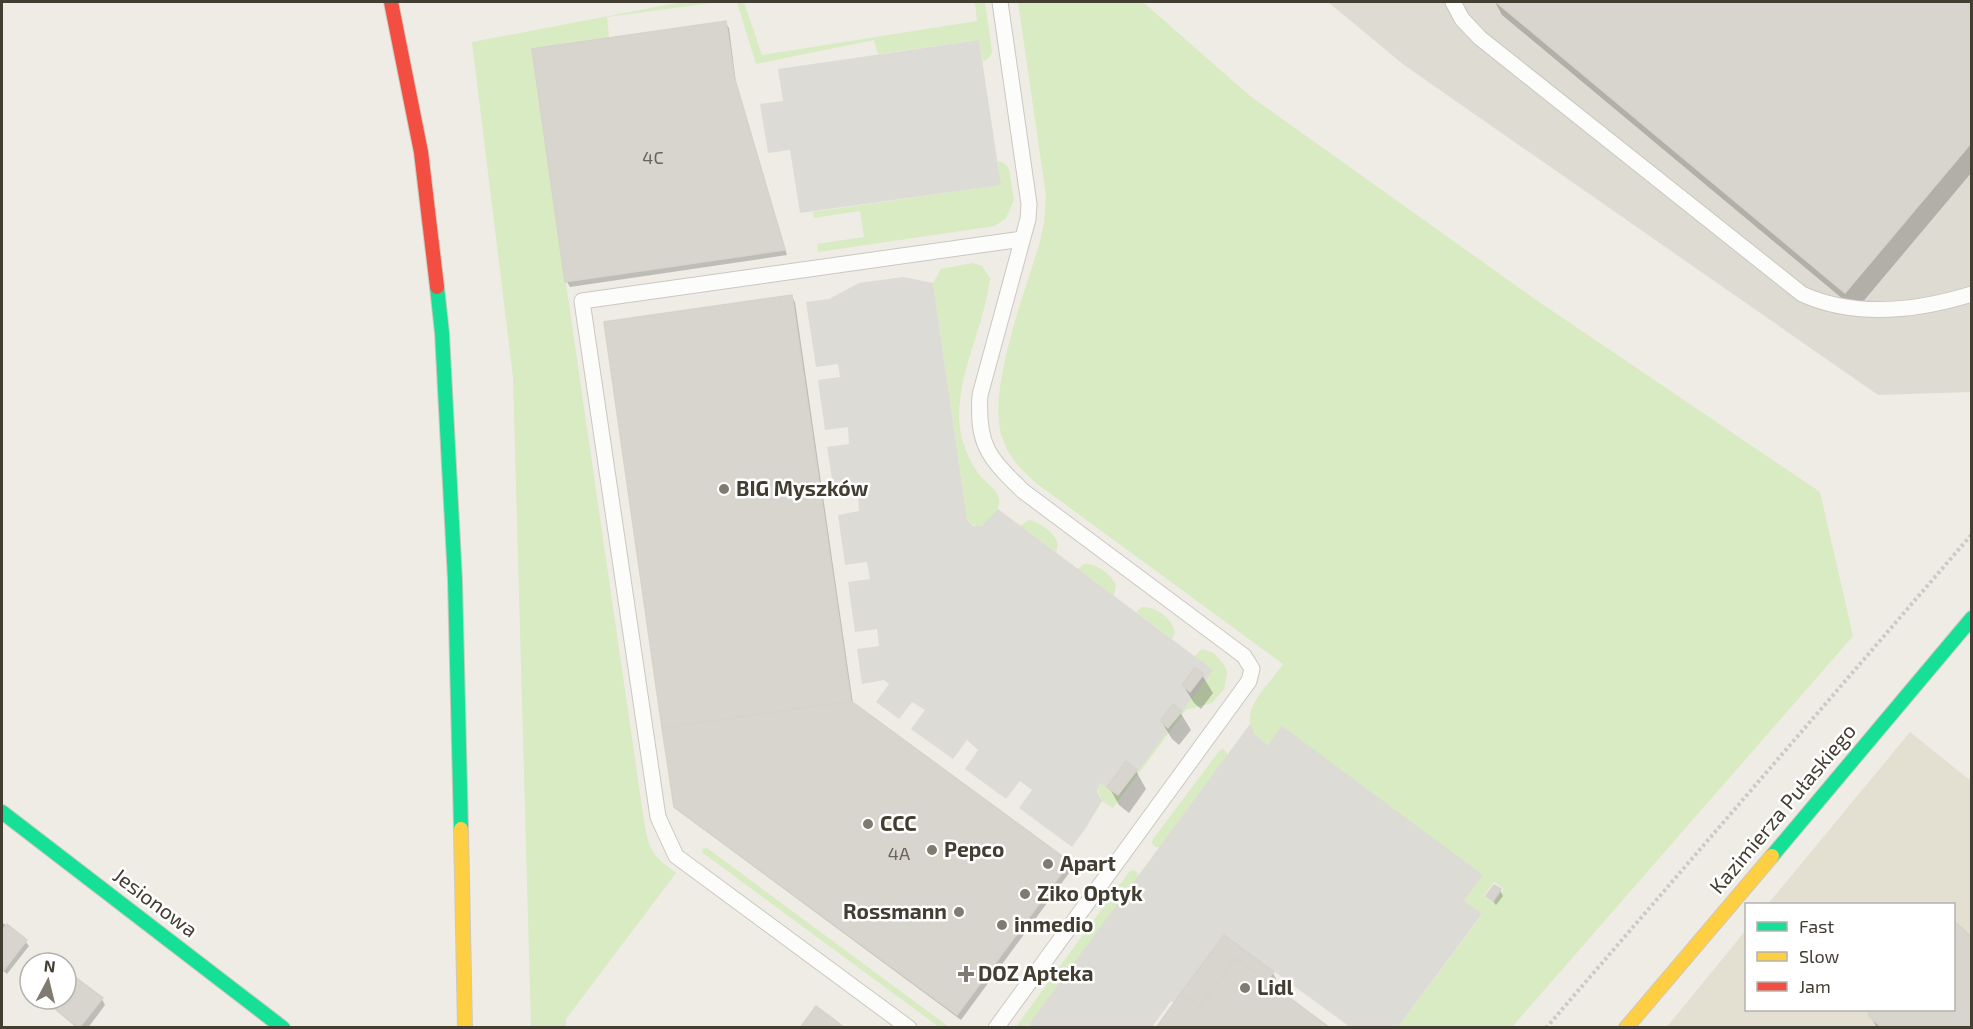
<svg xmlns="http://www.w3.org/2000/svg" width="1973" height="1029" font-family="'Exo 2',sans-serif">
  <rect width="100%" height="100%" fill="#eeece5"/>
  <path fill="#e3dfd1" d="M1910 732 1971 781V1027L1666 1028 1746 930V1010H1954V904H1768Z"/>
  <path fill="#dedbd3" d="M1328 2H1971V392L1878 395 1404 65Z"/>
  <path fill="#d8ebc2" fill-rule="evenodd" d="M682 2H719L607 17 609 38 532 49 644 821C649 851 652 855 676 873L566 1019V1027H531L513 377 472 42Z
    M737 2H744L762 55 977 21 975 2H985L992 52 990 57 983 62 979 40 878 54 874 40 756 64Z
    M1018 2H1143L1250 96 1539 302 1820 492 1853 636 1512 1027H1398L1482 915 1464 901 1482 875 1282 727 1269 745C1264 741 1257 737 1254 732 1238 709 1272 682 1283 664L1036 483C1023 471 1009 458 1003 440 985 395 1025 292 1039 245L1044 223 1046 196ZM1494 882 1504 889 1494 903 1484 896Z
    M998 161 1004 163 1009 169 1014 200 1006 218 995 226 818 252 817 244 864 237 860 211 814 218 813 212 1000 185Z
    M972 263 982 266 990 278C985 320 965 359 960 400 956 428 964 456 982 478 988 484 997 490 999 499 1001 514 981 537 967 520L933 283 941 269Z
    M1029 520C1041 523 1055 533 1058 544L1056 552 1020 526Z
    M1084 564C1096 563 1111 574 1116 585L1114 596 1078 569Z
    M1142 607C1155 606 1172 618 1175 632L1172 639 1136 612Z
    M1202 649 1214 653 1225 666 1227 674 1224 689 1212 703 1186 710 1113 808 1102 801 1097 787 1100 783 1119 796 1212 670 1194 656Z
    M1223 749 1227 753V756L1160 847H1155L1152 843 1153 839 1220 750Z
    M707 848 949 1027H939L703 853 702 849Z
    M1134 870 1138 873 1137 879 1032 1020 1026 1027 1015 1028 1129 872Z"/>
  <path fill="#dddbd5" d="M979 40 1001 185 800 213 790 150 768 153 760 104 783 101 778 69Z
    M903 277 933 283 967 520 973 526H982L998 509 1213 670 1119 797 1100 783 1097 791 1102 801 1085 829 1072 847 1019 808 1032 790 1020 781 1006 799 965 769 978 750 967 740 953 759 911 729 925 710 912 702 899 719 876 702 889 684 884 680 862 684 857 649 879 646 877 629 855 632 848 582 870 579 867 562 845 565 838 515 859 511 858 495 835 498 827 447 849 444 848 427 825 430 818 380 840 377 838 364 816 367 806 302 829 299 859 283Z
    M1250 724 1255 734 1268 745 1282 726 1483 875 1464 901 1482 914 1398 1027H1350L1224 935 1174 1003 1171 1001 1152 1027 1026 1028Z"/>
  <path fill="#0003" d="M1495 2H1972V172L1856 310 1502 15Z
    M725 22 729 28 736 83 787 255 570 287 567 282Z
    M791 296 795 302 853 704 1069 863 1072 869 961 1020 680 812 676 806Z
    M1202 675 1213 693 1201 709 1194 703 1183 685Z
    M1180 712 1191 730 1179 745 1172 739 1161 721Z
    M1136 771 1146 789 1129 813 1119 805 1109 787Z
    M1500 890 1503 896 1496 905 1488 896Z
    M2 922 25 941 29 946 7 974 2 970Z
    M1954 923 1972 939V1028H1877L1870 1015V1010H1954Z
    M66 972 102 999 105 1005 88 1028H77L43 999H66Z
    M1273 973 1276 979 1271 985 1157 1028Z"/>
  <path fill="#d7d5cd" stroke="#d6d3cb" stroke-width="1.5" d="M1496 2H1972V142L1845 293Z
    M726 21 734 76 785 250 565 282 532 49Z
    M792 295 851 701 662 728 604 322Z
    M1195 667 1204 674 1190 692 1182 685Z
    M851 701 1070 862 957 1015 674 807 662 728Z
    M1173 704 1182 711 1168 728 1160 721Z
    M1126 761 1137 770 1118 795 1107 787Z
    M1494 885 1501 889 1493 901 1486 896Z
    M1954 921 1972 937V1024L1969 1028H1882L1869 1016 1868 1010H1954Z
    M7 924 27 940 4 970 2 968V931Z
    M1224 935 1274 972 1267 981 1236 958 1199 1007 1180 994Z
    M1236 958 1267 981 1330 1028H1156L1180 994 1199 1007Z
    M66 970 83 983 60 1013 43 999H66Z
    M83 983 103 998 79 1028 60 1013Z
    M816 1006 845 1028H800Z"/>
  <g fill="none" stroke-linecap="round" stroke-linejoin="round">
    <defs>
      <path id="lane" d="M1453 2 1462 19 1480 38 1802 294C1855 318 1917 311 1972 294
        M909 1028 676 856 658 817 582 301 1022 239
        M996 1028 1249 681 1252 669 1244 656 1023 491C988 457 977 445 980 395L1028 219 1029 204 1000 2"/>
      <path id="fast" d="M437 287 442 333 455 580 461 829
        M2 812 283 1028
        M1772 856 1972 618"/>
      <path id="slow" d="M461 829 465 1028
        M1626 1028 1772 856"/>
      <path id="jam" d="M391 2 421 152 437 287"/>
    </defs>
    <use href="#lane" stroke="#cac8c1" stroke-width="17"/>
    <use href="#fast" stroke="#cecabb" stroke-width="16"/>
    <use href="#slow" stroke="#cecabb" stroke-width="16"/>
    <use href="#jam" stroke="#cecabb" stroke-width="16"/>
    <path stroke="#cccac5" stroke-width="4" stroke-dasharray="3 3" stroke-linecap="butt" d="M1546 1028 1972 534"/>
    <use href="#lane" stroke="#fcfcfb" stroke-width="15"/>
    <use href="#fast" stroke="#16e098" stroke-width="14"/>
    <use href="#slow" stroke="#ffcf43" stroke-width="14"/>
    <use href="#jam" stroke="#f24e42" stroke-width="14"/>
  </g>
  <g fill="#7f7b71" stroke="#fff" stroke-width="2">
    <circle cx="724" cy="489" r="6"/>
    <circle cx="868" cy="824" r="6"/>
    <circle cx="932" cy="850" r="6"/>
    <circle cx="1048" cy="864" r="6"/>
    <circle cx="1025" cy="894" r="6"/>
    <circle cx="959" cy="912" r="6"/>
    <circle cx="1002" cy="925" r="6"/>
    <path d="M963 965h6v6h6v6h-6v6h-6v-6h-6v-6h6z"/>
    <circle cx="1245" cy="988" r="6"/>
  </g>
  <g text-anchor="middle" stroke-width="5" stroke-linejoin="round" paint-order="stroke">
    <g font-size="18" fill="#69645a">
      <text x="653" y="164">4C</text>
      <text x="899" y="860">4A</text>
    </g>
    <g font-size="21" font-weight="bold" fill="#433e32" stroke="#fff" text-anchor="start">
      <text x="736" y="496">BIG Myszków</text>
      <text x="880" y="831">CCC</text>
      <text x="944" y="857">Pepco</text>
      <text x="1060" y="871">Apart</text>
      <text x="1037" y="901">Ziko Optyk</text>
      <text x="947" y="919" text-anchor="end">Rossmann</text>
      <text x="1014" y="932">inmedio</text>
      <text x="978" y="981">DOZ Apteka</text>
      <text x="1257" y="995">Lidl</text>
    </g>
    <g font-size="21" fill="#433e32" stroke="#fff">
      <text transform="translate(1783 809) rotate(-50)" y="7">Kazimierza Pułaskiego</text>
      <text transform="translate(155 903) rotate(37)" y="7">Jesionowa</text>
    </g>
  </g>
  <rect width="1973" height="1029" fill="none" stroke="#433e32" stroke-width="6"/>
  <rect x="1745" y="903" width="210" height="108" fill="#ffffff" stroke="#b4b2ad" stroke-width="1.5"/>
  <rect x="1757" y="922" width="30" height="9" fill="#16e098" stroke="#b4b2ad" stroke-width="1.5"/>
  <text x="1799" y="933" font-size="18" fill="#433e32">Fast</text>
  <rect x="1757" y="952" width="30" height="9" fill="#ffcf43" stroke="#b4b2ad" stroke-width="1.5"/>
  <text x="1799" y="963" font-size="18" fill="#433e32">Slow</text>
  <rect x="1757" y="982" width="30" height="9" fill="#f24e42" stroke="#b4b2ad" stroke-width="1.5"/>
  <text x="1799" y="993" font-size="18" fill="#433e32">Jam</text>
  <g transform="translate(48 981) rotate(7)"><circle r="28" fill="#ffffff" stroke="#b4b2ad" stroke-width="1.5"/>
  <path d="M0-4.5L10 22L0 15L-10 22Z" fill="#7f7b71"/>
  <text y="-9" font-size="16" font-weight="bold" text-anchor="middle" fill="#433e32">N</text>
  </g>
</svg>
